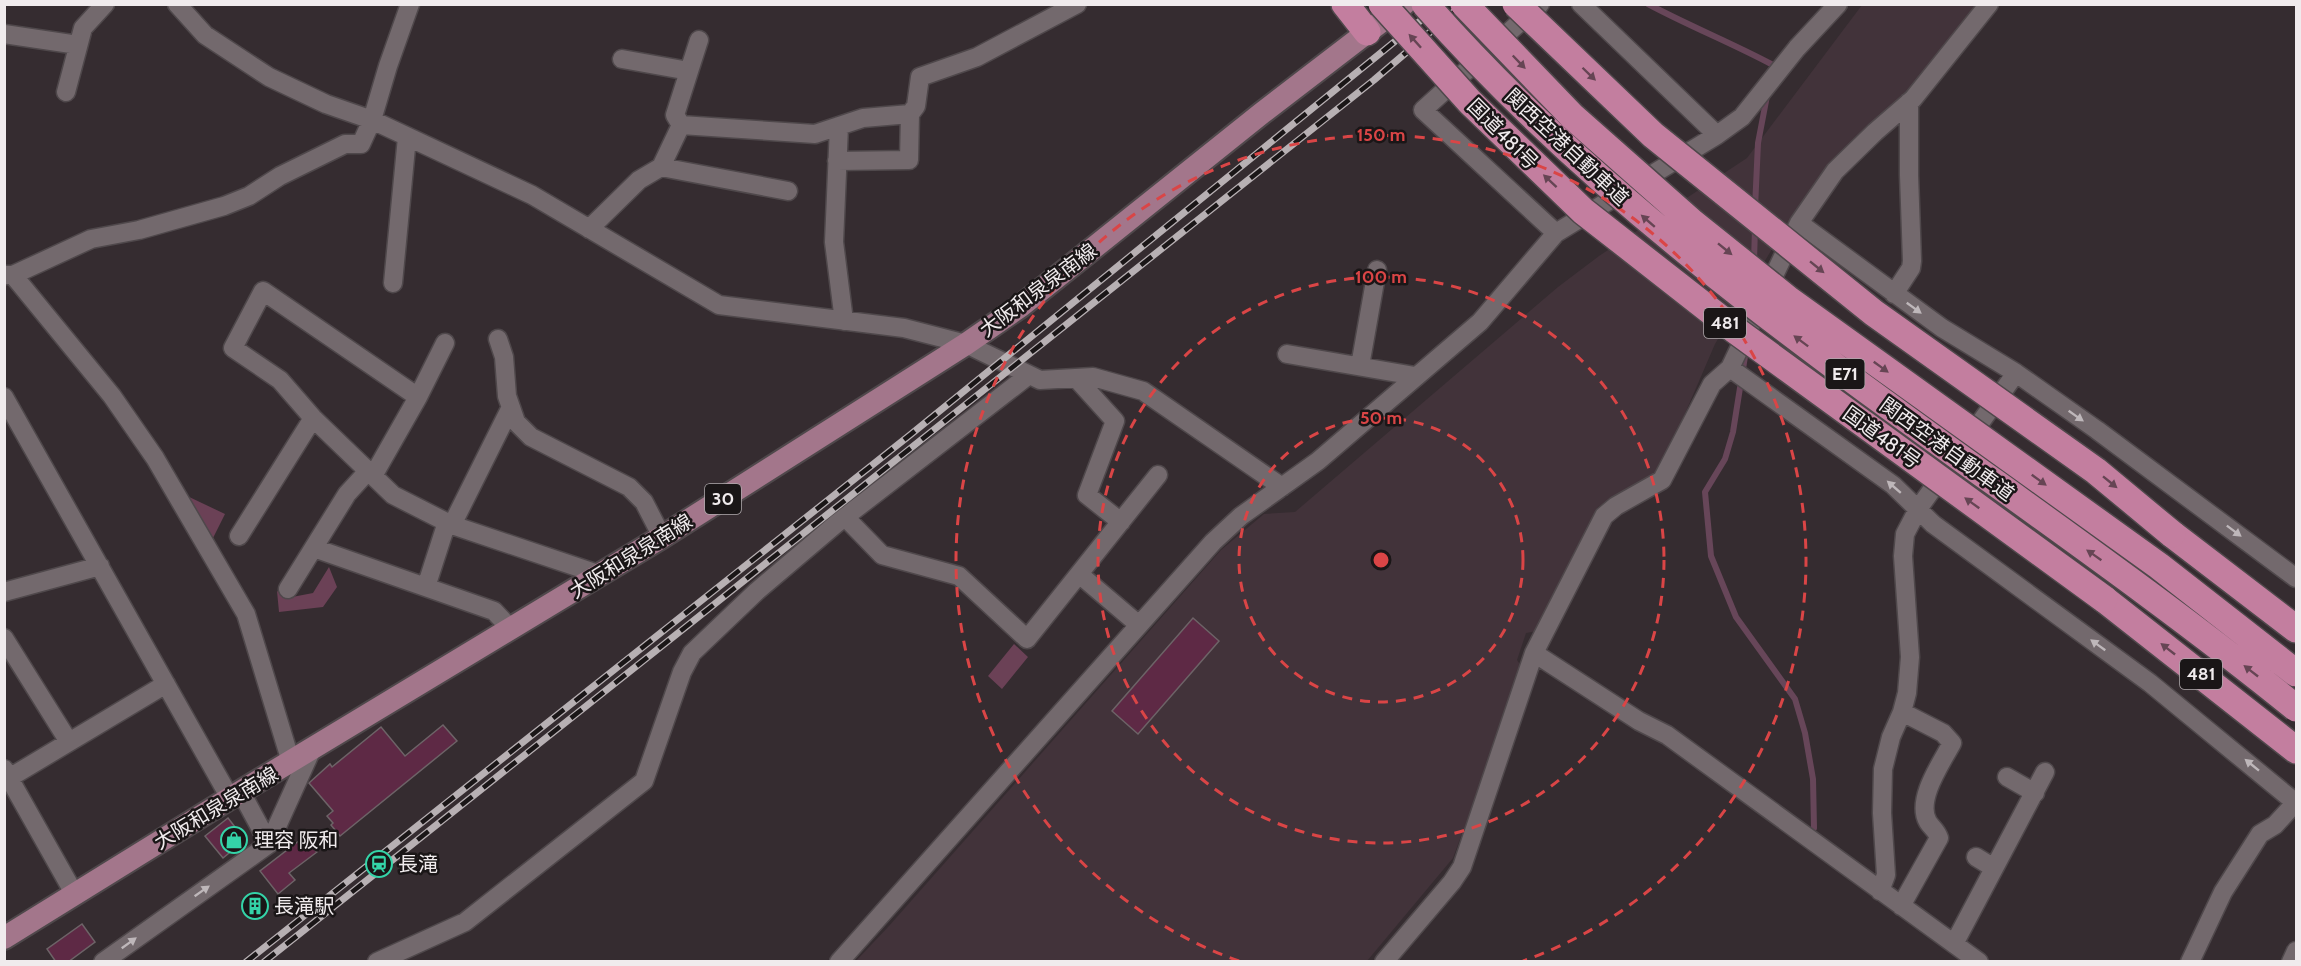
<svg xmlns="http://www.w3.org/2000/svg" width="2301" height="966" font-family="Cabin,'Noto Sans JP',sans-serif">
  <rect width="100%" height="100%" fill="#352c30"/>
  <path fill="#42333a" d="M1862 5H1976L1905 94 1833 162 1790 219 1715 344 1659 474 1598 507 1537 631 1526 633 1517 660 1523 669 1453 858 1367 961 855 962 889 926 1221 550 1264 514 1295 512 1558 287 1599 256 1747 158Z"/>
  <path fill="#6b4156" d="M185 495 225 514 212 540Z
    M329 567 337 587 323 607 279 612 277 591 287 598 313 593Z
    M1014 644 1028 657 1002 689 988 676Z"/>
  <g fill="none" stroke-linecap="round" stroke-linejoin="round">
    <path stroke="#674659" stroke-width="6" d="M1648 4C1689 26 1732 43 1773 65L1771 72
      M1755 208 1758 143 1767 96
      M1754 262 1755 227
      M1746 350 1733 432 1725 459 1705 492 1711 556 1736 617 1795 699 1805 733 1813 779 1814 828"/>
  </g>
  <path fill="#5e2945" stroke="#6d6367" stroke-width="1.5" d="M1193 618 1219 641 1138 734 1112 711Z
    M443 725 457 741 340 836 331 825 333 823 327 816 333 811 309 783 330 764 332 767 381 727 405 756Z
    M228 818 245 840 223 858 205 836Z
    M304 837 317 852 289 873 295 880 278 894 260 871Z
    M82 924 95 942 68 962H56L47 949Z"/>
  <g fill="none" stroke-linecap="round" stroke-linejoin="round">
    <defs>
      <path id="minor" d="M177 4 205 35 269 77 326 104 372 120 532 195 719 305 904 328 966 344 1040 380 1093 377 1143 391 1282 487
        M1540 4 1423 110 1556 233
        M1581 4 1717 135
        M4 34 78 45
        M699 40 675 115 681 125 815 134 863 118 910 114
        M622 59 689 71
        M66 92 83 28 105 4
        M839 126 834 242 844 321
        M837 161 909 160 910 114 916 106 920 77 977 57 1077 4
        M661 167 788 191
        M1799 223 1942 328 2016 373 2097 430 2296 578
        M589 229 639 180 661 167 681 125
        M4 275H13L112 396 155 458 246 614 291 762
        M13 275 91 239 139 230 224 206 249 196 280 176 345 144H361L372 120 388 66 410 4
        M393 283 407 137
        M1894 294 1911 268 1912 261 1909 175V102
        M498 339 504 357 507 396 516 422 531 437 629 487 644 502 662 537
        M1287 354 1415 376
        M1360 366 1377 270
        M1730 368 1893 485 1933 524 2150 683 2296 803
        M1076 378 1115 421 1087 495 1121 522
        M4 397 230 798
        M418 397 263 291 233 348 280 380 313 418 393 495 452 525 601 575
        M373 476 418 397 445 343
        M845 517 882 555 959 576 1027 639 1158 475
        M452 525 510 409
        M239 536 313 418
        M314 548 494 611 511 629
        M1079 574 1139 625
        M426 587 447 522
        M288 589 347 494 368 471
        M4 592 100 566
        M4 638 69 742
        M1534 653 1639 721 1667 735 1979 962
        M4 769 75 895
        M2007 777 2035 793
        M9 778 166 684
        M269 844 312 749
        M1976 857 1994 868
        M1880 891 1886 875 1882 813 1883 769 1891 737 1902 712 1907 693 1910 657 1903 556 1905 534 1918 509 2016 373
        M1901 906 1939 838C1937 831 1932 828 1928 822 1915 800 1942 762 1952 743L1943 733 1902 712
        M1954 944 2045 772
        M103 962 269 844 241 792
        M377 962 465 922 644 781 682 672 692 653 757 591 836 524 1029 375
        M839 962 1213 542 1241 516 1318 461 1480 322 1556 233 1717 135 1742 117 1797 48 1838 4
        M1384 962 1452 882 1462 867 1534 653 1604 516 1616 506 1662 480 1712 384 1730 368 1799 223 1835 171 1875 132 1913 99 1989 4
        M2190 962 2223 892 2260 834 2275 825 2296 802
        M2291 962 2296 951"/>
      <path id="major" d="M4 938 230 798 662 537 966 344 1021 306 1262 113 1404 4"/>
      <path id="highway" d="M1345 4 1367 32
        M2172 534 2296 629
        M2104 599 2296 750"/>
    </defs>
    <use href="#minor" stroke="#4f484b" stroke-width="21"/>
    <use href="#major" stroke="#4f484b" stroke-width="26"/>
    <use href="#highway" stroke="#4f484b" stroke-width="30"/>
    <use href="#minor" stroke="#73696d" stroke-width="18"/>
    <use href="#major" stroke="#a3768b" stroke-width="22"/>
    <use href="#highway" stroke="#c37e9f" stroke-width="27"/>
    <defs>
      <path id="rail" d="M246 962 910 435 1441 4
        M264 962 1374 80 1463 4"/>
    </defs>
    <use href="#rail" stroke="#b7b0b3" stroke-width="7"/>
    <use href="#rail" stroke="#1a1617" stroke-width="4.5" stroke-dasharray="14" stroke-linecap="butt"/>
    <defs>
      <path id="highway-bridge" d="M1382 4 1470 102 1583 211 1735 330 2104 599
        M1425 4C1674 287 2006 473 2296 708
        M1464 4 1572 116 1693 223 1789 300 2159 566 2296 673
        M1516 4 1653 135 1874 313 2096 471 2172 534"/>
    </defs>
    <use href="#highway-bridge" stroke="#4f484b" stroke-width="30" stroke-linecap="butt"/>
    <use href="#highway-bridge" stroke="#c37e9f" stroke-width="27"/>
  </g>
  <defs><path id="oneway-solid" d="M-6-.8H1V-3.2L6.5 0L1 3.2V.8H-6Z" transform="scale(1.5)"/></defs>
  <g fill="#664554">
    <use href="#oneway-solid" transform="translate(1415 41) rotate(-132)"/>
    <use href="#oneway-solid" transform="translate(1519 62) rotate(46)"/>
    <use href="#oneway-solid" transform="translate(1589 74) rotate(44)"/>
    <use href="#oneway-solid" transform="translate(1550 181) rotate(-137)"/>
    <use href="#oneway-solid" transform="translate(1648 221) rotate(-139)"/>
    <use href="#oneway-solid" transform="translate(1725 249) rotate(39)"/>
    <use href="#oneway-solid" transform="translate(1817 267) rotate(39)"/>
    <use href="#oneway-solid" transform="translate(1801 341) rotate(-143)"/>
    <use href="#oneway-solid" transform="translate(1881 367) rotate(36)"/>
    <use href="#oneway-solid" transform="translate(2039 480) rotate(36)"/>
    <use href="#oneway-solid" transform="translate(2110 482) rotate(39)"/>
    <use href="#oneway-solid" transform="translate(1972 503) rotate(-144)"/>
    <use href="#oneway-solid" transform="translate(2094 555) rotate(-145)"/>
    <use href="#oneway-solid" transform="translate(2168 649) rotate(-142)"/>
    <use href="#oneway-solid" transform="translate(2251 671) rotate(-142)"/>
  </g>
  <g fill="#beb7ba">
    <use href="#oneway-solid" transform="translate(1914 308) rotate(36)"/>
    <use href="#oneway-solid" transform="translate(2076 416) rotate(35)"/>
    <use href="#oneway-solid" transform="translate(1894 487) rotate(-139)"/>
    <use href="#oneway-solid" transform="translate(2234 531) rotate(37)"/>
    <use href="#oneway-solid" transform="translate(2098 645) rotate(-144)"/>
    <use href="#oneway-solid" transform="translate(2252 765) rotate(-141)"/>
    <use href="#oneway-solid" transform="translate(202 891) rotate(-35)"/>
    <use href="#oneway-solid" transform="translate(129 943) rotate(-36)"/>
  </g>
  <g fill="none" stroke="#da4546" stroke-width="3" stroke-dasharray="10 8">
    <circle cx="1381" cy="560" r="142"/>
    <circle cx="1381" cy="560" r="283"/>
    <path d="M1239 961A425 425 0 1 1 1523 961"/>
  </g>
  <defs>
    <symbol id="shop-ring" viewBox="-11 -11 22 22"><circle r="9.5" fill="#1a1617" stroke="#34d4a8" stroke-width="1.5"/><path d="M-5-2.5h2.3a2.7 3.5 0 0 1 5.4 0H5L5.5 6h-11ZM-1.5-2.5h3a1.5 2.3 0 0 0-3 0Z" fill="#34d4a8"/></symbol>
    <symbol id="station-ring" viewBox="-11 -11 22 22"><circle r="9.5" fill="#1a1617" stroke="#34d4a8" stroke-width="1.5"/><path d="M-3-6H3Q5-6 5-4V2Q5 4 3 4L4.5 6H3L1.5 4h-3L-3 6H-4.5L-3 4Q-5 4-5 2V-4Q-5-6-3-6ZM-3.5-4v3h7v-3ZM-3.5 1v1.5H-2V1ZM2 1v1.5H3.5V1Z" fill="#34d4a8"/></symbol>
    <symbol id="building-ring" viewBox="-11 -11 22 22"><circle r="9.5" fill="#1a1617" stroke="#34d4a8" stroke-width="1.5"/><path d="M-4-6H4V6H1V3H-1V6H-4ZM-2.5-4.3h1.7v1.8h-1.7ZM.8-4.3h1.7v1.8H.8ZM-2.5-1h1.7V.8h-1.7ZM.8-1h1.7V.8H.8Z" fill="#34d4a8"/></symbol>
  </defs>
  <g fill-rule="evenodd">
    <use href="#shop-ring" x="219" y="825" width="30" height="30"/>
    <use href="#station-ring" x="364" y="849" width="30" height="30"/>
    <use href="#building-ring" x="240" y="891" width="30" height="30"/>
  </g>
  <g text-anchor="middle" stroke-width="5" stroke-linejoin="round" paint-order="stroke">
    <g fill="#1a1617" stroke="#b0abad" stroke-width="1.5">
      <rect x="1704" y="308" width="42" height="30" rx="4.5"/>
      <rect x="1825.5" y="359" width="39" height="30" rx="4.5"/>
      <rect x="705" y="484" width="36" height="30" rx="4.5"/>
      <rect x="2180" y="659" width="42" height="30" rx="4.5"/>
    </g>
    <g font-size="18" font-weight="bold" fill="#f0ebed">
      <text x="1725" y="329">481</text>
      <text x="1845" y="380">E71</text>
      <text x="723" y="505">30</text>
      <text x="2201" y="680">481</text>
    </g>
    <g font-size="20" fill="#f0ebed" stroke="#1a1617">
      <text transform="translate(1503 134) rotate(45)" y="7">国道481号</text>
      <text transform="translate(1567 147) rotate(43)" y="7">関西空港自動車道</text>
      <text transform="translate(1038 290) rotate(-37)" y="7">大阪和泉泉南線</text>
      <text transform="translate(1882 437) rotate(36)" y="7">国道481号</text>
      <text transform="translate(1947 449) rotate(36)" y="7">関西空港自動車道</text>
      <text transform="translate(631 556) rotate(-32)" y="7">大阪和泉泉南線</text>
      <text transform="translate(216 808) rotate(-31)" y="7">大阪和泉泉南線</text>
    </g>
    <g font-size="20" fill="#f0ebed" stroke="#1a1617" text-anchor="start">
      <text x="254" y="847">理容 阪和</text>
      <text x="398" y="871">長滝</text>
      <text x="274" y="913">長滝駅</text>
    </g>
  </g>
  <circle cx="1381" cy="560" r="9" fill="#da4546" stroke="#1a1617" stroke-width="3"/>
  <g font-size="18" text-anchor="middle" font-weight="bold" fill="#da4546" stroke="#1a1617" stroke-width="5" stroke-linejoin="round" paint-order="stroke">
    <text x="1381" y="141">150 m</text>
    <text x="1381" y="283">100 m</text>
    <text x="1381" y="424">50 m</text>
  </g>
  <rect width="2301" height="966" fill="none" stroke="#f0ebed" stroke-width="12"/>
</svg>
